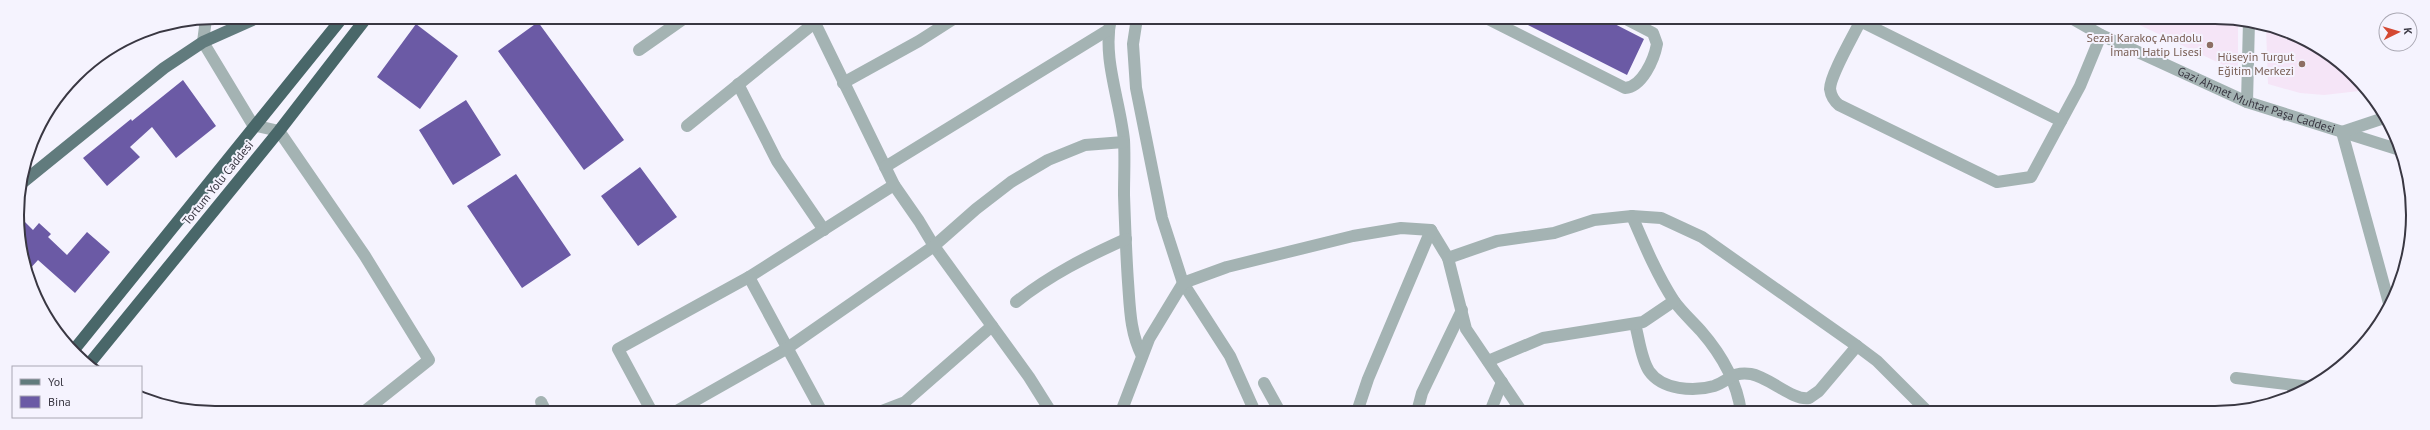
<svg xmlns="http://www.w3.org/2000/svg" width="2430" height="430" font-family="'PT Sans',sans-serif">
  <rect width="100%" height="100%" fill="#f5f3fe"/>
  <path fill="#f5e5f7" d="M2127 19H2238V72Z
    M2266 27 2314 43 2368 90 2324 95 2300 93 2268 84Z"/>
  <path fill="#6b5aa5" d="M1514 18H1603L1644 39 1627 75Z
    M538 22 624 140 584 170 498 51Z
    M416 24 458 56 420 109 377 77Z
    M183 80 216 126 176 158 152 127 130 147 140 157 107 186 83 158 131 119 132 121Z
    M466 100 501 155 453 185 419 130Z
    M640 167 677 217 638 246 601 196Z
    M516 174 571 255 522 288 467 206Z
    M19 216 33 230 39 223 51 234 48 237 67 255 87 232 110 252 75 293 38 260 27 272Z"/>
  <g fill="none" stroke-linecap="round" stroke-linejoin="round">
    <g stroke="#a4b3b3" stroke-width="12">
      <path d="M812 17 894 185 919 221 934 246 1029 377 1051 412"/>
      <path d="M1111 18C1102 58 1120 100 1124 140 1125 158 1124 177 1124 195 1125 224 1126 253 1128 282 1130 309 1130 332 1142 356"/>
      <path d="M1137 18 1133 44 1136 88 1162 218 1183 283 1230 356 1255 412"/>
      <path d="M1486 18 1625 88C1642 87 1654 60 1657 44L1653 33 1624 18"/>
      <path d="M1862 18C1855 33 1830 75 1830 89 1831 96 1834 101 1839 105L1997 182 2031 177 2080 86 2101 35"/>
      <path d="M206 19 203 42 253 125 279 131 365 256 429 360 365 411"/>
      <path id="s1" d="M2073 19 2101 35 2247 102 2400 150"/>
      <path d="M1860 21 2061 121"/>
      <path d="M639 50 686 17"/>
      <path d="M843 83 919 41 955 18"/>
      <path d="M738 84 777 161 824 230"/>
      <path d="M2247 102 2249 21"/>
      <path d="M2384 118 2342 132 2390 307"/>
      <path d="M687 126 813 24"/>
      <path d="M885 167 1108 30"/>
      <path d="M1632 216C1644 244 1657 275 1674 301 1682 312 1692 321 1701 331 1721 354 1737 382 1741 412"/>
      <path d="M749 277 822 412"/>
      <path d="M1016 302C1050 275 1086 257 1126 239"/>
      <path d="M1635 324C1639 338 1641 359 1649 371 1662 390 1694 392 1714 386 1729 381 1732 371 1751 374 1769 377 1793 401 1809 398L1819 391 1857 346"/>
      <path d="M1488 361 1543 338 1643 322 1674 301"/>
      <path d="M2236 378 2310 387"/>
      <path d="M1264 383 1280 412"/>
      <path d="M541 402 546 412"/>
      <path d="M652 412 618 349 749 277 894 185"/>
      <path d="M675 412 786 349 934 246 976 209 1011 182 1048 160 1085 145 1124 142"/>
      <path d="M879 412 905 402 992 326"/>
      <path d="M1121 412 1149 339 1183 283 1227 267 1353 236 1401 228 1431 230 1448 258"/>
      <path d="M1357 412 1368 379 1431 230"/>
      <path d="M1417 412 1422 393 1462 310"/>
      <path d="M1490 412 1502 382"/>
      <path d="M1522 412 1466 329 1448 258 1497 241 1554 233 1594 220 1632 216 1661 218 1702 237 1857 346 1877 361 1928 412"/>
    </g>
    <path stroke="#617b7d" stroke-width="12" d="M22 183 164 68 203 42 259 17"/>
    <path stroke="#496769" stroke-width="12" d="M73 351 343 17
      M89 364 279 131 367 17"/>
  </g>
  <g fill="#8d6e63" stroke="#f5f3fe" stroke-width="1.5">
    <circle cx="2210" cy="45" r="4"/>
    <circle cx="2302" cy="64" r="4"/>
  </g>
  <g text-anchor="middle" stroke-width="4" stroke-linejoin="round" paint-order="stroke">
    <g font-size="12" fill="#785e54" stroke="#f5f3fe" text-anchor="end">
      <text x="2202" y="42">Sezai Karakoç Anadolu<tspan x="2202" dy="14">İmam Hatip Lisesi</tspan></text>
      <text x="2294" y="61">Hüseyin Turgut<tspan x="2294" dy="14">Eğitim Merkezi</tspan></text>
    </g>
    <g font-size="12" fill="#393742" stroke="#f5f3fe">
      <text dy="4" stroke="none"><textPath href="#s1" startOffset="201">Gazi Ahmet Muhtar Paşa Caddesi</textPath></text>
      <text transform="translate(218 183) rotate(-51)" y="4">Tortum Yolu Caddesi</text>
    </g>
  </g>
  <path d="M0 0H2430V430H0ZM215 24H2215A191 191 0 0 1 2406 215V215A191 191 0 0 1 2215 406H215A191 191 0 0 1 24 215V215A191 191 0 0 1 215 24Z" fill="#f5f3fe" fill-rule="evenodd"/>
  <path fill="none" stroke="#393742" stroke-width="2" d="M215 24H2215A191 191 0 0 1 2406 215V215A191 191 0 0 1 2215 406H215A191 191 0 0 1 24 215V215A191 191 0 0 1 215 24Z"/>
  <rect x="12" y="366" width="130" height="52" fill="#f5f3fe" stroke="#aaa8b3"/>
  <rect x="20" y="379" width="20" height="6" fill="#617b7d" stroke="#aaa8b3"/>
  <text x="48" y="386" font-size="12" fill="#393742">Yol</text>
  <rect x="20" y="396" width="20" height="12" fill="#6b5aa5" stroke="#aaa8b3"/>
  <text x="48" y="406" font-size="12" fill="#393742">Bina</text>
  <g transform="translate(2398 32) rotate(85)"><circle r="19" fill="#f5f3fe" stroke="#aaa8b3"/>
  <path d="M0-3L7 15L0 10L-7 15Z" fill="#d44832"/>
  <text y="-6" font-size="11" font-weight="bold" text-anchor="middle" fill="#393742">K</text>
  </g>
</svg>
